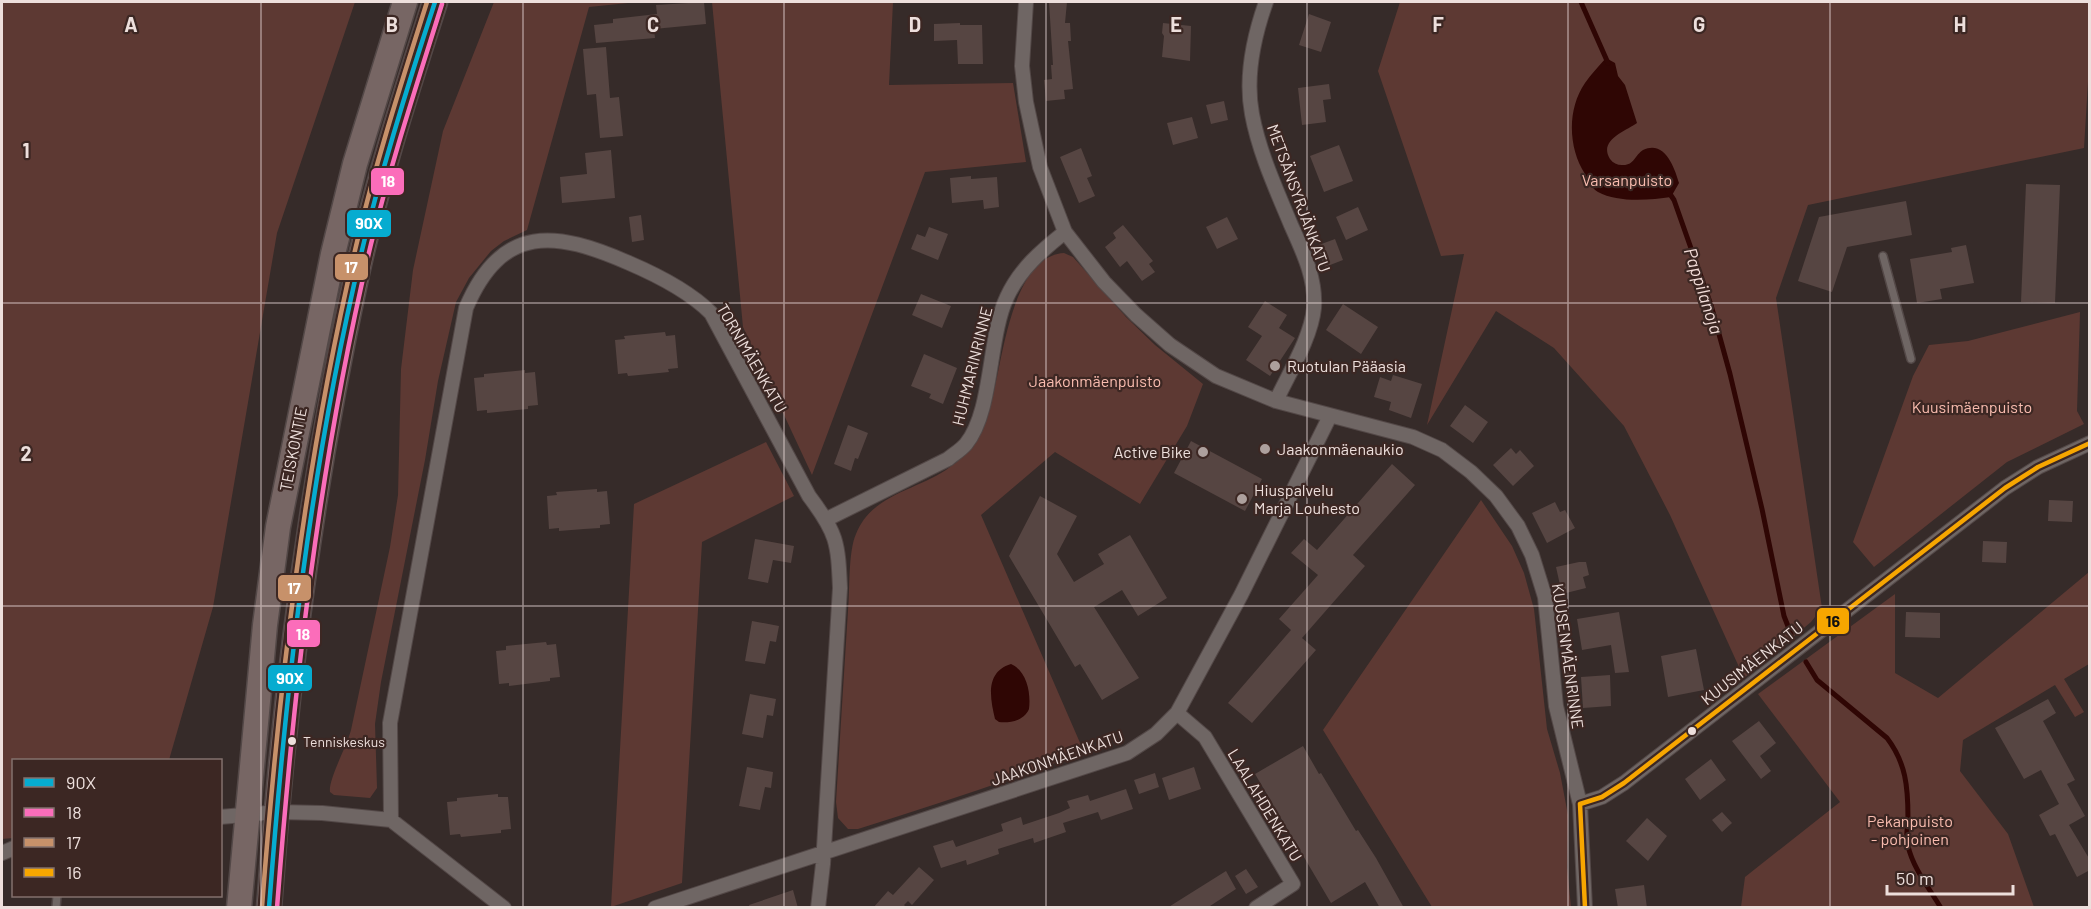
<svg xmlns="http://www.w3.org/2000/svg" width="2091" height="909" font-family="Barlow,sans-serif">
  <rect width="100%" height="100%" fill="#362b29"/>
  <path fill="#5d3933" d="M2 2H355L277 233 213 607 169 760H14L13 838 2 839Z
    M494 2H638L589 7 527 230 504 241 491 251 469 278 456 302 438 381 425 460 381 682 375 724 377 788 370 798 334 795 330 792C328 780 347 746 351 730L390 547 398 495 401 369 413 270 443 131Z
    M712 2H893L889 85 1013 83 1026 162 925 172 812 475 743 327Z
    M1400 2H2089V65L2084 148 1808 205 1776 298 1822 608 1811 622 1744 678 1670 515 1624 426 1554 348 1496 311 1427 425 1464 254 1441 256 1378 71Z
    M1064 253 1073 257 1126 317 1155 345 1203 384 1187 426 1140 504 1055 452 981 515 1084 752C1009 781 934 805 858 829H848L838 818 836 802C840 738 844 674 848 611 850 590 848 552 856 534 872 493 920 490 950 467 966 456 979 440 986 421 1002 380 1006 257 1064 253Z
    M2080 312 2077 411 2084 424 2007 462 1874 567 1853 542 1913 376 1929 345 1968 341Z
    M766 442 794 496 702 542 682 883 611 907 634 504Z
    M1481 500 1512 546 1524 573 1534 609 1547 729 1560 773 1568 815 1567 867 1571 907H1432L1323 730Z
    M2089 572V664L2064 679 2084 712 2075 717 2055 685 1963 740 1960 771 2008 834 2034 907H1741L1745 877 1840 802 1758 694 1895 594V673L1938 698Z"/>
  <path fill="#2f0604" d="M1606 58 1615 63 1618 76 1625 85 1637 123C1626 131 1598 140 1610 159 1613 163 1617 165 1622 165 1634 166 1635 155 1643 150 1665 139 1675 169 1679 183L1671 197C1650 200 1618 203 1598 192 1592 189 1588 180 1585 174 1568 148 1567 109 1585 83 1591 74 1599 66 1606 58Z
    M1011 664C1027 671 1031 693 1029 709 1024 721 1010 723 999 722L995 719C990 698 985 672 1011 664Z"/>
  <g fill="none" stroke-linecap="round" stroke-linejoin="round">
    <path stroke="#2f0604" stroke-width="5" d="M1581 2 1608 63
      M1668 191 1674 200 1711 305 1730 374 1762 509 1784 616 1791 634
      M1806 662 1817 680 1887 738C1906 763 1908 787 1908 818 1908 827 1905 836 1908 846 1913 868 1929 888 1941 908"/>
  </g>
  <path fill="#564542" d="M704 2 706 24 654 29 655 38 596 43 594 25 613 23V19L657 14 656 5Z
    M1049 2H1067L1065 23H1070L1071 41H1068L1073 89 1064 90 1065 99 1046 101 1044 80 1052 79 1051 65H1053Z
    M1309 14 1331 22 1321 52 1299 45Z
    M960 23V25H982L983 64H958L957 40 934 41V24Z
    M1163 23 1191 26 1190 61 1162 57 1164 36 1162 33Z
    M606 47 610 98 619 97 623 136 600 138 596 94 587 95 583 49Z
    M1329 84 1331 99 1323 100 1326 122 1302 125 1298 88Z
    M1224 101 1228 120 1211 124 1206 105Z
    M1192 117 1198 138 1173 145 1167 123Z
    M1339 145 1353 181 1324 192 1310 156Z
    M1081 148 1092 176 1087 178 1095 196 1079 203 1060 157Z
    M611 150 615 198 562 203 560 177 587 174 585 153Z
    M971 176V179L997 177 999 207 984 209 983 200 952 203 950 178Z
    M2026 184 2060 185 2055 303 2021 302Z
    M1906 201 1912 235 1847 247 1832 292 1798 281 1819 217Z
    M1358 207 1368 230 1346 240 1336 217Z
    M641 215 644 240 632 242 629 217Z
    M1227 217 1238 239 1217 249 1206 227Z
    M1123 225 1153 261 1149 264 1155 272 1142 281 1127 261 1120 267 1105 247 1116 238 1113 233Z
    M929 227 948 234 938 260 911 249 917 234 925 237Z
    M1335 239 1343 260 1325 267 1316 246Z
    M1966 245 1974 283 1940 289 1942 299 1917 303 1910 259 1952 252 1951 248Z
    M921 294 951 306 942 328 912 315Z
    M1265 301 1287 315 1279 328 1295 338 1270 376 1246 360 1262 336 1248 327Z
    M1343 304 1378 327 1361 354 1326 330Z
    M665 332 666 336 675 335 678 368 668 369 669 372 639 375 628 376 627 373 618 374 615 340 625 339 624 336Z
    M924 354 957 368 943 404 929 398 931 394 911 386Z
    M525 370V373L535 372 538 405 528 406V409L517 410 487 413V410L477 411 474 378 484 377V374Z
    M1393 375 1422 384 1411 418 1389 410 1391 402 1374 397 1380 377 1391 381Z
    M1465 405 1488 422 1473 443 1450 426Z
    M848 425 868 433 858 459 855 458 851 471 834 464Z
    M1191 441 1262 479 1245 511 1174 473Z
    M1511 448 1516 454 1520 450 1534 466 1513 486 1493 465Z
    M1392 464 1415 485 1353 555 1365 566 1302 638 1316 650 1252 723 1228 703 1291 630 1279 619 1318 575 1291 553 1304 539 1317 550Z
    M597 489V492L607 491 610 524 600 525V528L584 529 559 531V528L549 529 547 496 557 495 556 492Z
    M1040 496 1077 516 1057 554 1074 582 1104 564 1098 554 1130 535 1167 598 1138 616 1122 590 1094 607 1139 678 1102 700 1080 664 1075 667 1009 556Z
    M2049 500 2073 501 2072 522 2048 521Z
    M1555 502 1560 512 1565 510 1575 528 1547 543 1532 513Z
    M755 539 794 546 791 563 773 560 768 583 748 579Z
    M1983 541 2007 542 2006 563 1982 562Z
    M1579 562H1586L1589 575 1583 577 1586 588 1562 594 1556 567Z
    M1619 612 1629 672 1615 673 1611 645 1582 650 1577 619Z
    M1906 612 1940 613V638L1905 637Z
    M752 621 779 626 776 642 770 641 765 664 745 661Z
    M546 642 547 645 556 644 560 677 550 678V681L509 686V683L499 684 496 651 506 650V646Z
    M1696 649 1704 690 1668 697 1661 656Z
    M1610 675 1611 706 1583 708 1581 677Z
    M750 694 776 699 773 716 767 715 763 738 742 734Z
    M2048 699 2056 713 2043 721 2075 780 2067 784 2085 816 2069 825 2090 860V870L2077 877 2055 834 2050 836 2039 815 2059 804 2041 770 2024 779 1995 728Z
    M1759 721 1776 743 1760 756 1771 771 1761 779 1732 741Z
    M1303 746 1319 774 1321 773 1356 831 1358 830 1376 858 1404 908H1380L1365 882 1331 903 1255 774Z
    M1711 759 1726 780 1700 800 1685 779Z
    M747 767 773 772 771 788 765 787 760 810 739 806Z
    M1194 767 1201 789 1169 800 1162 778Z
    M1155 773 1159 787 1139 794 1134 780Z
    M1126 789 1133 809 1101 820 1098 812 1063 823 1066 832 1034 843 1033 838 998 849 999 854 967 865 966 860 941 868 933 846 953 840 956 847 1003 831 1001 824 1021 817 1023 825 1059 813 1070 808 1067 801 1088 795 1090 801Z
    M498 794V797H508L511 829 501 830V833L461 837 460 834 450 835 447 802 457 801V798Z
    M1722 812 1732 823 1722 832 1712 820Z
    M1647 818 1667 836 1648 861 1626 841Z
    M919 867 934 880 912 905 908 901 904 905 907 908H873L888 891 893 895Z
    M1246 869 1258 887 1246 894 1235 876Z
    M1226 871 1236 889 1207 908H1167Z
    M1644 885 1647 908H1618L1615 889Z
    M793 890 798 908H750L749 905Z"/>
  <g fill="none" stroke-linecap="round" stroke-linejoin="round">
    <defs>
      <path id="lane" d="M1883 256 1911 359
        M56 908 57 896"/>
      <path id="street" d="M1026 2 1022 66 1026 102 1040 167 1065 232 1104 282 1136 315 1170 345 1216 376 1276 401 1413 437 1442 450 1471 472 1496 496 1518 526 1532 555 1545 597 1556 706 1580 804 1585 908
        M1266 2C1254 36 1245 77 1252 114 1259 152 1276 189 1291 225 1303 252 1316 278 1314 308 1311 338 1289 373 1276 401
        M827 519 948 459C954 454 961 450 966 444 993 411 988 337 1007 297 1020 269 1041 251 1065 232
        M1177 713 1205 737 1293 884 1256 908
        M1580 804 1602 797 1624 783 2005 488 2038 467 2090 443
        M220 817 278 812 322 813 391 820 504 908
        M391 820 390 723 466 308C502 223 556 231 629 263 657 275 689 291 711 313L809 496C837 533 838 542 840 588L823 864 818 908
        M2 853 14 848
        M655 908 1127 753 1156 734 1177 713 1241 595 1330 416"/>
      <path id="highway" d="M239 908 265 625 278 527 333 254 355 164 405 2
        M269 908C284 696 311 485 356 278 376 185 406 92 435 2"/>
    </defs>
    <use href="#lane" stroke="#534847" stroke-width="10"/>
    <use href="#street" stroke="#534847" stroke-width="16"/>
    <use href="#highway" stroke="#534847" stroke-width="27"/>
    <use href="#lane" stroke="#6f6664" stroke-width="7"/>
    <use href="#street" stroke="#6f6664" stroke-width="14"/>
    <use href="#highway" stroke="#776664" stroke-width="24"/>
    <defs>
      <path id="bus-1" d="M269 908C286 684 311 460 364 242 384 161 409 81 435 2"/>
      <path id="bus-2" d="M277 908C294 685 319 461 371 244 391 163 417 84 442 4"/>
      <path id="bus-3" d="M262 907C279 684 305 460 357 242 376 161 402 81 427 2"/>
      <path id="bus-4" d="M1580 804 1602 797 1624 783 2005 488 2038 467 2090 443
        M1580 804 1585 908"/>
    </defs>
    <use href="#bus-1" stroke="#3c2723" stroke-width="9"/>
    <use href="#bus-2" stroke="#3c2723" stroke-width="9"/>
    <use href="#bus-3" stroke="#3c2723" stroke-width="9"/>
    <use href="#bus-4" stroke="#3c2723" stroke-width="9"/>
    <use href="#bus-1" stroke="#06acd0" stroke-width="4.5"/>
    <use href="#bus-2" stroke="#fb6dba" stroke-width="4.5"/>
    <use href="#bus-3" stroke="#c7916a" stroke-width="4.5"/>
    <use href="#bus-4" stroke="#f7a600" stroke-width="4.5"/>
  </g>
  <path fill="none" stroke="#eddfdc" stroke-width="1.5" stroke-opacity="0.55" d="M261 2V908M523 2V908M784 2V908M1046 2V908M1307 2V908M1568 2V908M1830 2V908M2 303H2090M2 606H2090"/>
  <g fill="#ada09d" stroke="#3c2723" stroke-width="2">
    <circle cx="1275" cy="366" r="6"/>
    <circle cx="1265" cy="449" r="6"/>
    <circle cx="1203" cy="452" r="6"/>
    <circle cx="1242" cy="499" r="6"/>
  </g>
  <g fill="#eddfdc" stroke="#3c2723" stroke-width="2">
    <circle cx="1692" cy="731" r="5"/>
    <circle cx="292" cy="741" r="5"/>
  </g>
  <g text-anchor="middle" stroke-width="4.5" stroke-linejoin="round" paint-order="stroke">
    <g font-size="14" fill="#eddfdc" stroke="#3c2723" text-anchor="start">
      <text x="303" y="747">Tenniskeskus</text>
    </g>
    <g font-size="16" fill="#f9bcaf" stroke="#3c2723">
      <text x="1627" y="186">Varsanpuisto</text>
      <text x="1095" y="387">Jaakonmäenpuisto</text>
      <text x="1972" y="413">Kuusimäenpuisto</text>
      <text x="1910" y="827">Pekanpuisto<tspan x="1910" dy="18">- pohjoinen</tspan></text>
    </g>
    <g font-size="16" fill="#eddfdc" stroke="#3c2723">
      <text transform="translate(1299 198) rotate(70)" y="6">METSÄNSYRJÄNKATU</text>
      <text transform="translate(752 358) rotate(60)" y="6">TORNIMÄENKATU</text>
      <text transform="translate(972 366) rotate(-76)" y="6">HUHMARINRINNE</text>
      <text transform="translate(293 449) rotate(-79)" y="6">TEISKONTIE</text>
      <text transform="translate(1568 656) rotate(82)" y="6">KUUSENMÄENRINNE</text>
      <text transform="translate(1752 663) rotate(-38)" y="6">KUUSIMÄENKATU</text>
      <text transform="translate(1057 758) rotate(-19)" y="6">JAAKONMÄENKATU</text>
      <text transform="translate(1265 805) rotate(59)" y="6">LAALAHDENKATU</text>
    </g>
    <g font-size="16" fill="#eddfdc" stroke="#3c2723" text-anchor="start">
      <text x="1287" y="372">Ruotulan Pääasia</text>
      <text x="1277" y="455">Jaakonmäenaukio</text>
      <text x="1191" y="458" text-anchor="end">Active Bike</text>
      <text x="1254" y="496">Hiuspalvelu<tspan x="1254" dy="18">Marja Louhesto</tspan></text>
    </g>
    <g font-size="18" font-style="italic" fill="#f3ddd9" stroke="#3c2723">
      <text transform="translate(1703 291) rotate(72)" y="6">Pappilanoja</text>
    </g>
  </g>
  <g font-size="20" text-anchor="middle" font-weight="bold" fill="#eddfdc" stroke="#3c2723" stroke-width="4.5" stroke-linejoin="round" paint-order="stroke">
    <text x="131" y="32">A</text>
    <text x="392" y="32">B</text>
    <text x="653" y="32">C</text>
    <text x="915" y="32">D</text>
    <text x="1176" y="32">E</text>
    <text x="1438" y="32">F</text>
    <text x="1699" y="32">G</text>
    <text x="1960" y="32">H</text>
    <text x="26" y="158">1</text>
    <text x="26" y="461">2</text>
  </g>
  <g stroke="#3c2723" stroke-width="2">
    <rect x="370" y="167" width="35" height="29" rx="6" fill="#fb6dba"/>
    <rect x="346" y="209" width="46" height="29" rx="6" fill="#06acd0"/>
    <rect x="334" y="253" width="35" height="28" rx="6" fill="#c7916a"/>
    <rect x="277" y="574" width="35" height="28" rx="6" fill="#c7916a"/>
    <rect x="1816" y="607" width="34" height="28" rx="6" fill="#f7a600"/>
    <rect x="286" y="619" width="35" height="29" rx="6" fill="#fb6dba"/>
    <rect x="267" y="664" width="46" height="28" rx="6" fill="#06acd0"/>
  </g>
  <g font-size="16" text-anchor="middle" font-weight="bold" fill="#fff">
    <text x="388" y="187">18</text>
    <text x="369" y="229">90X</text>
    <text x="351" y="273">17</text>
    <text x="294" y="594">17</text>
    <text x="303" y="640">18</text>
    <text x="290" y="684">90X</text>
  </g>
  <g font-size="16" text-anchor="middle" font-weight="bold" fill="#111">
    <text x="1833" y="627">16</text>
  </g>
  <rect width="2091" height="909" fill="none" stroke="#eddfdc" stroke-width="6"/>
  <rect x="12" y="759" width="210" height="138" fill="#3c2723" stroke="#83716d" stroke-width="1.5"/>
  <rect x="24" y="778" width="30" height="9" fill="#06acd0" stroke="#83716d" stroke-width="1.5"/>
  <text x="66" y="789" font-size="18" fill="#eddfdc">90X</text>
  <rect x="24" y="808" width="30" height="9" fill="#fb6dba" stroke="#83716d" stroke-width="1.5"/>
  <text x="66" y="819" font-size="18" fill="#eddfdc">18</text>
  <rect x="24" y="838" width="30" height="9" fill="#c7916a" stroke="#83716d" stroke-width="1.5"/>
  <text x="66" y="849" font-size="18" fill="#eddfdc">17</text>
  <rect x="24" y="868" width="30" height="9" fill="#f7a600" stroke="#83716d" stroke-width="1.5"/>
  <text x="66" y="879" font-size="18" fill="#eddfdc">16</text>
  <path d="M1887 885v9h126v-9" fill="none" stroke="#eddfdc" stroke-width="3"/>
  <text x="1896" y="885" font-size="18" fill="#eddfdc" stroke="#3c2723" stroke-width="4.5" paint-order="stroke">50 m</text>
</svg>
